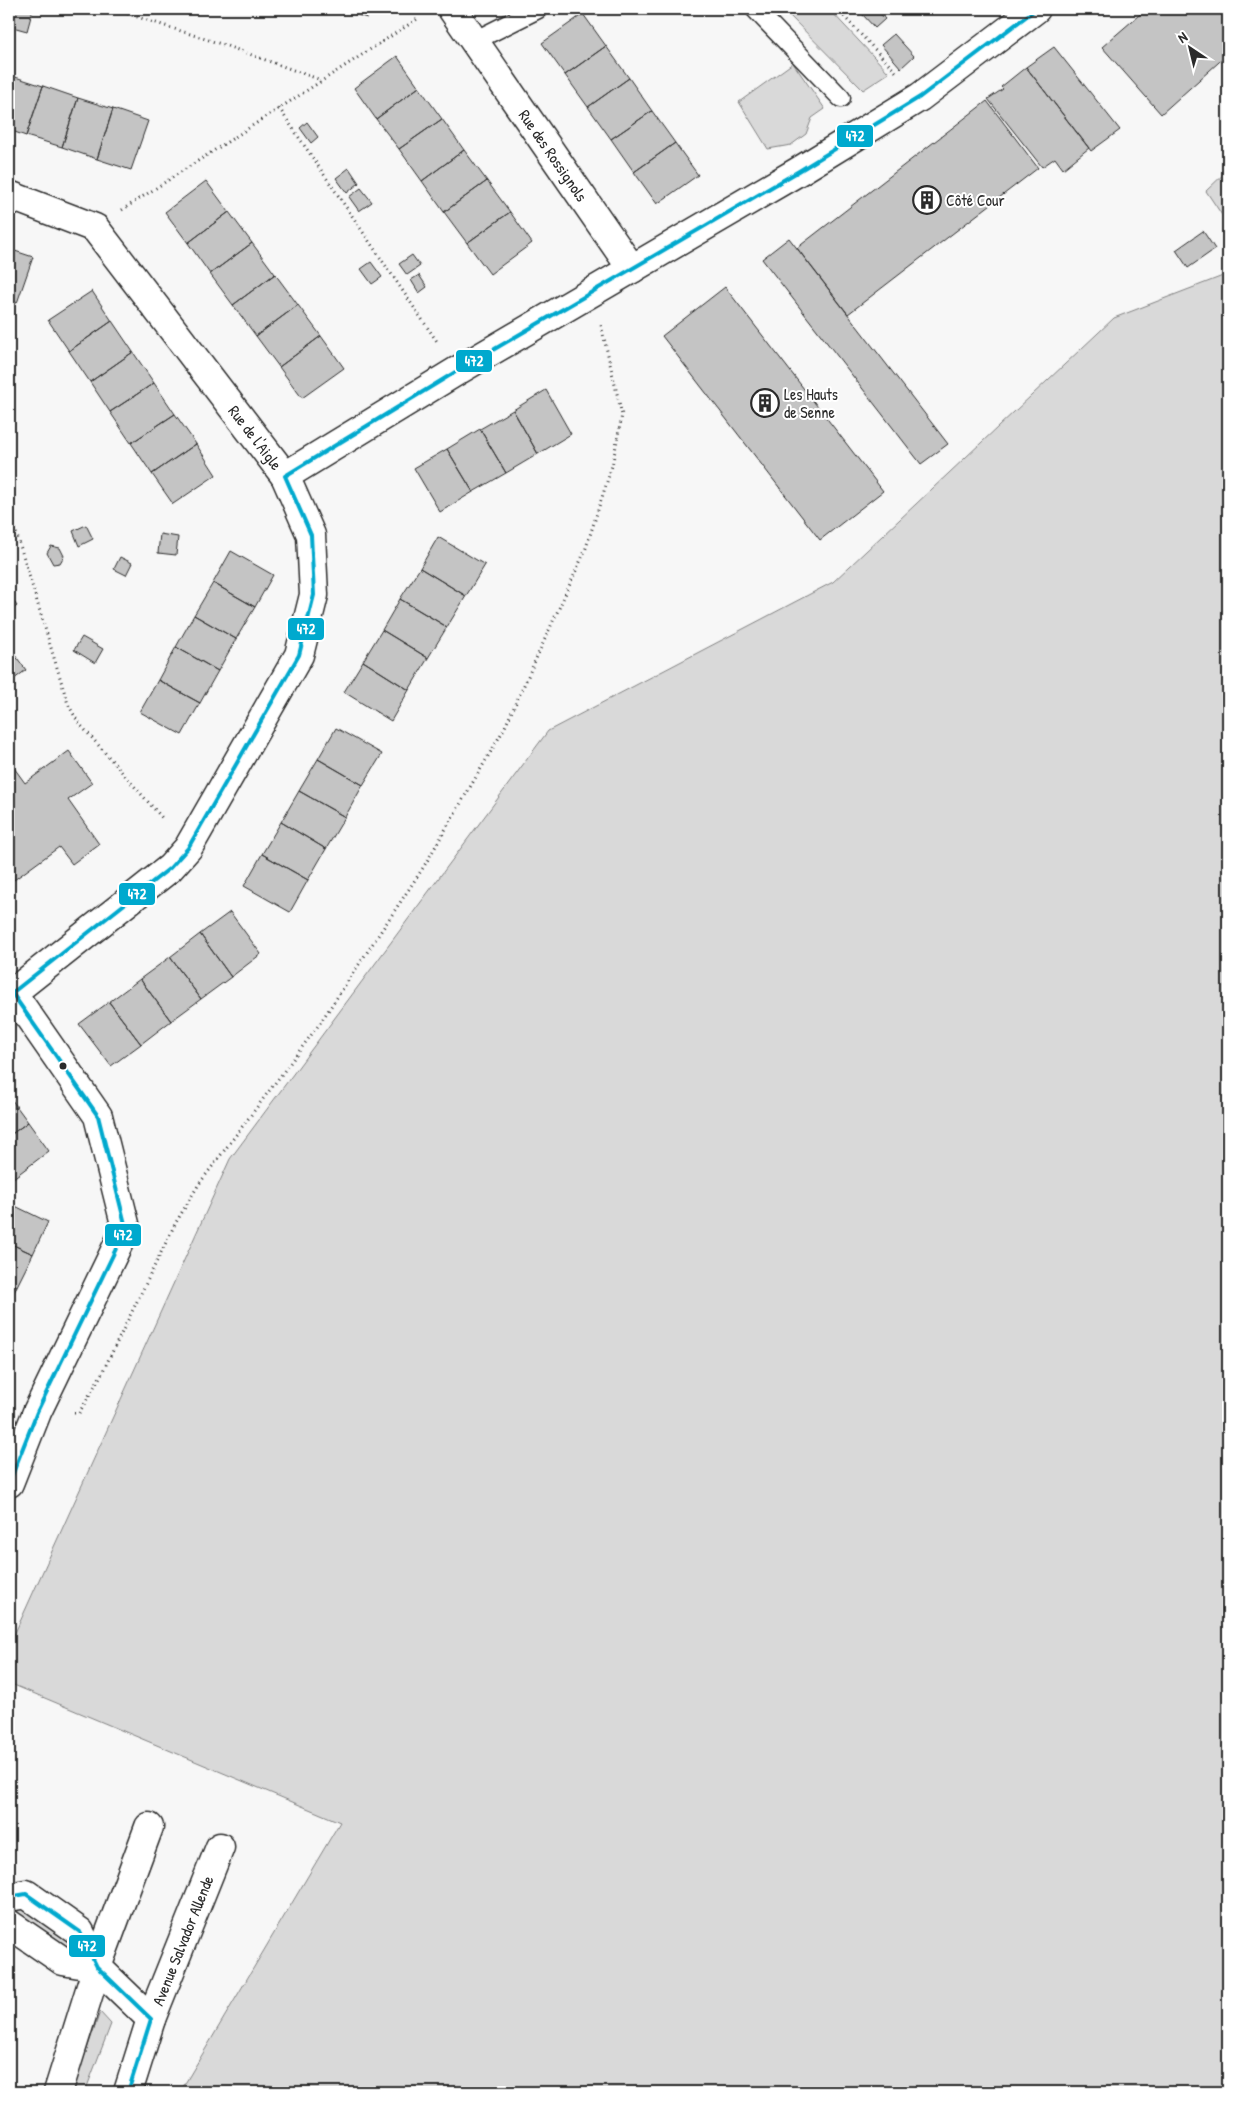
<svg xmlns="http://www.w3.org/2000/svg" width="1237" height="2101" font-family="'Patrick Hand',sans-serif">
  <rect width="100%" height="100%" fill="#f7f7f7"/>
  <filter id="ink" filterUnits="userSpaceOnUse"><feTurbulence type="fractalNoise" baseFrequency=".02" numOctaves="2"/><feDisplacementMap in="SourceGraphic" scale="10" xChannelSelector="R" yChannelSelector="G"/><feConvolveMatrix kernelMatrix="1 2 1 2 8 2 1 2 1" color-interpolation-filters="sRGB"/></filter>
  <g filter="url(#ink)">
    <path fill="#d9d9d9" stroke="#828282" d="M783 9H829L889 73 863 90Z
      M793 63 825 109 812 118 806 134 791 145 768 149 739 102Z
      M1228 170V224L1206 191Z
      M1228 274V2092H180L340 1822 9 1683V1646L230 1159 548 731 833 582 1114 318Z
      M14 1907C44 1917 55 1925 75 1949 47 1938 33 1930 14 1907Z
      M100 2012 111 2024 85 2092H72Z"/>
    <path fill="#c4c4c4" stroke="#2b2b2b" d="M10 9H33L27 31 9 26Z
      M339 9H370L367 18Z
      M867 9H876L885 19 875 28 862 14Z
      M1146 9H1228V54L1161 114 1102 47Z
      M583 14 606 46 565 75 542 43Z
      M894 34 914 56 901 68 881 45Z
      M606 46 629 78 588 107 565 75Z
      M1054 47 1120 130 1091 151 1026 67Z
      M397 56 419 87 376 119 354 88Z
      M1026 67 1089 148 1063 169 1055 158 1042 167 988 99 1003 89 1001 87Z
      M9 75 43 86 26 136 9 130Z
      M629 78 652 111 611 139 588 107Z
      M43 86 78 98 62 147 26 136Z
      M419 87 442 119 399 149 376 119Z
      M78 98 113 109 97 159 62 147Z
      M987 101 1038 168 848 314 797 248Z
      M113 109 148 121 131 170 97 159Z
      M652 111 675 143 634 172 611 139Z
      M442 119 464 150 422 181 399 149Z
      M307 122 318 137 311 143 300 128Z
      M675 143 698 175 657 204 634 172Z
      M464 150 487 181 444 212 422 181Z
      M349 168 359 183 347 193 336 178Z
      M206 181 229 212 188 243 165 212Z
      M487 181 510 212 467 243 444 212Z
      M361 188 372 202 359 211 349 197Z
      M229 212 252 243 210 274 188 243Z
      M510 212 532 243 490 274 467 243Z
      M1203 231 1215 249 1188 268 1176 250Z
      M789 238 948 444 921 464 762 259Z
      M252 243 275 274 233 305 210 274Z
      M9 249 33 257 17 303 9 300Z
      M412 255 420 266 407 275 399 264Z
      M371 262 382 277 372 284 361 269Z
      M275 274 298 305 256 336 233 305Z
      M419 275 427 287 419 293 411 280Z
      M725 287 883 491 820 540 662 336Z
      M92 291 112 321 69 351 48 320Z
      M298 305 321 336 279 367 256 336Z
      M112 321 133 352 90 382 69 351Z
      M321 336 344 368 302 398 279 367Z
      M133 352 154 383 110 412 90 382Z
      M154 383 175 414 131 443 110 412Z
      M546 390 571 434 538 454 513 410Z
      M513 410 538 454 506 473 480 429Z
      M175 414 196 444 152 474 131 443Z
      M480 429 506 473 473 492 447 449Z
      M196 444 216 475 173 504 152 474Z
      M447 449 473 492 440 512 414 468Z
      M86 525 93 539 79 546 73 531Z
      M160 534 178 537 176 555 158 553Z
      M438 537 485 565 466 596 420 568Z
      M51 546 60 548 64 556 60 563 53 564 47 553Z
      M231 551 273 575 255 607 213 583Z
      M120 557 132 563 126 575 114 569Z
      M420 568 466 596 447 627 400 599Z
      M213 583 255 607 236 639 194 615Z
      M9 595 17 606 9 612Z
      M400 599 447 627 428 658 382 630Z
      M194 615 236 639 218 671 176 647Z
      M382 630 428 658 409 690 363 661Z
      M82 637 103 649 95 663 74 650Z
      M9 647 26 670 9 683Z
      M176 647 218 671 200 703 158 680Z
      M363 661 409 690 391 721 344 692Z
      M158 680 200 703 182 735 140 712Z
      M336 728 382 754 363 785 318 759Z
      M69 751 92 783 68 800 99 844 72 864 59 847 14 880 9 874V840L16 834 9 824V761L25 783Z
      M318 759 363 785 345 817 299 791Z
      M299 791 345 817 326 849 281 822Z
      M281 822 326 849 308 880 262 854Z
      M262 854 308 880 290 912 244 886Z
      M230 912 261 954 231 977 200 934Z
      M200 934 231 977 201 999 170 957Z
      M170 957 201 999 171 1021 140 979Z
      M140 979 171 1021 141 1044 109 1002Z
      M109 1002 141 1044 111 1066 79 1024Z
      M9 1096 28 1122 9 1136Z
      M28 1122 49 1151 12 1179 9 1175V1136Z
      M9 1203 48 1222 33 1254 9 1243Z
      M9 1243 33 1254 17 1286 9 1283Z
      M9 1283 17 1286 9 1303Z"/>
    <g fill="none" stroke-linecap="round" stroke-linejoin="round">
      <defs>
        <path id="lane" d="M755 9 841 98
          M474 41 538 9"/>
        <g id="street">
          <path id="s1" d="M452 9 632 269"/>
          <path id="s2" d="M9 195 95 228 285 476 311 535 314 595 299 655 188 848 170 868 12 993"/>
          <path d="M285 476 457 371 799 171 920 97 1036 9"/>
          <path d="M9 988 98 1116 126 1228 37 1412 9 1483"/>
          <path d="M9 1897 26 1894 80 1932 97 1967 151 2019"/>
          <path d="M9 1924 63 1961 97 1967"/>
          <path d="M58 2092 97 1967 149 1827"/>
          <path id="s3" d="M128 2092 151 2019 220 1847"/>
        </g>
      </defs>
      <use href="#lane" stroke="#2b2b2b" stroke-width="21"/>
      <use href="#street" stroke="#2b2b2b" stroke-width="31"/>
      <path stroke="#2b2b2b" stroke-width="3" stroke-dasharray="1 4" stroke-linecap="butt" d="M113 9 224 45 321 80
        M837 9 897 73
        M279 108 438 343
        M122 210 419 18
        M9 509 68 704 78 722 164 820
        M74 1413H79L101 1375 175 1224 199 1184 318 1026 423 868 504 729 585 551 612 466 622 415 601 325"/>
      <use href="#lane" stroke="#fff" stroke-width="18"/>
      <use href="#street" stroke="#fff" stroke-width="28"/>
      <defs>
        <path id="bus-1" d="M285 476 457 371 799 171 920 97 1036 9
          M12 993 170 868 188 848 299 655 314 595 311 535 285 476
          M9 1483 37 1412 126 1228 98 1116 12 993
          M9 1897 26 1894 80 1932 97 1967 151 2019
          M128 2092 151 2019"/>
      </defs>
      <use href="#bus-1" stroke="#fff" stroke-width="8"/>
      <use href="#bus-1" stroke="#00a9ce" stroke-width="4"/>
    </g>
  </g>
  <defs>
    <symbol id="building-ring" viewBox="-11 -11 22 22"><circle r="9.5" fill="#fff" stroke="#2b2b2b" stroke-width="1.5"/><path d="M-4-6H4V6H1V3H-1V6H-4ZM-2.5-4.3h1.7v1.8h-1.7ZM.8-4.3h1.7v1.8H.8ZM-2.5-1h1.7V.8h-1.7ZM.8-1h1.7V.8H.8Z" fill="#2b2b2b"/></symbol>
  </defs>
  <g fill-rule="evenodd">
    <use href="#building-ring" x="911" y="184" width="32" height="32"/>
    <use href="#building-ring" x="749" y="387" width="32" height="32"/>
  </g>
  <circle fill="#2b2b2b" stroke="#fff" stroke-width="2" cx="63" cy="1066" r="4.5"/>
  <g text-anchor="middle" stroke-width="4" stroke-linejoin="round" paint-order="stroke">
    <g font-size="16" fill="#2b2b2b" stroke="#fff">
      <text dy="6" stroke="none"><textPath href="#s1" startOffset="178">Rue des Rossignols</textPath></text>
      <text dy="6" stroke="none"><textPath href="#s2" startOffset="356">Rue de l'Aigle</textPath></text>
      <text dy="6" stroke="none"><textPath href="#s3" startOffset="161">Avenue Salvador Allende</textPath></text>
    </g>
    <g font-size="16" fill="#2b2b2b" stroke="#fff" text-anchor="start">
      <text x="946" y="206">Côté Cour</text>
      <text x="784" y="400">Les Hauts<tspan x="784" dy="18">de Senne</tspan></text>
    </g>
  </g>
  <g stroke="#fff" stroke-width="2">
    <rect x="836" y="124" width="38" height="24" rx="5" fill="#00a9ce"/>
    <rect x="455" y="349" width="38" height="24" rx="5" fill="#00a9ce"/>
    <rect x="287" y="617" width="38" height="24" rx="5" fill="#00a9ce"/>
    <rect x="118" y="882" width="38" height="24" rx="5" fill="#00a9ce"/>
    <rect x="104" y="1223" width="38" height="24" rx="5" fill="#00a9ce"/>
    <rect x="68" y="1934" width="38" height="24" rx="5" fill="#00a9ce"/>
  </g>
  <g font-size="14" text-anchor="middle" font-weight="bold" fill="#fff">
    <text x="855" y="141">472</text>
    <text x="474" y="366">472</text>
    <text x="306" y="634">472</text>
    <text x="137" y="899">472</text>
    <text x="123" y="1240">472</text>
    <text x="87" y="1951">472</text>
  </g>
  <rect width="1237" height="2101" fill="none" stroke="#fff" stroke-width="30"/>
  <rect x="15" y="15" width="1207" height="2071" fill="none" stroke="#2b2b2b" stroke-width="2" filter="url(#ink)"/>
  <g transform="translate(1190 48) rotate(325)" stroke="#ffffff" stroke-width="4" paint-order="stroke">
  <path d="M0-4L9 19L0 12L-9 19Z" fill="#2b2b2b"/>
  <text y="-8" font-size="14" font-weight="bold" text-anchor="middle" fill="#2b2b2b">N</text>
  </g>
</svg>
